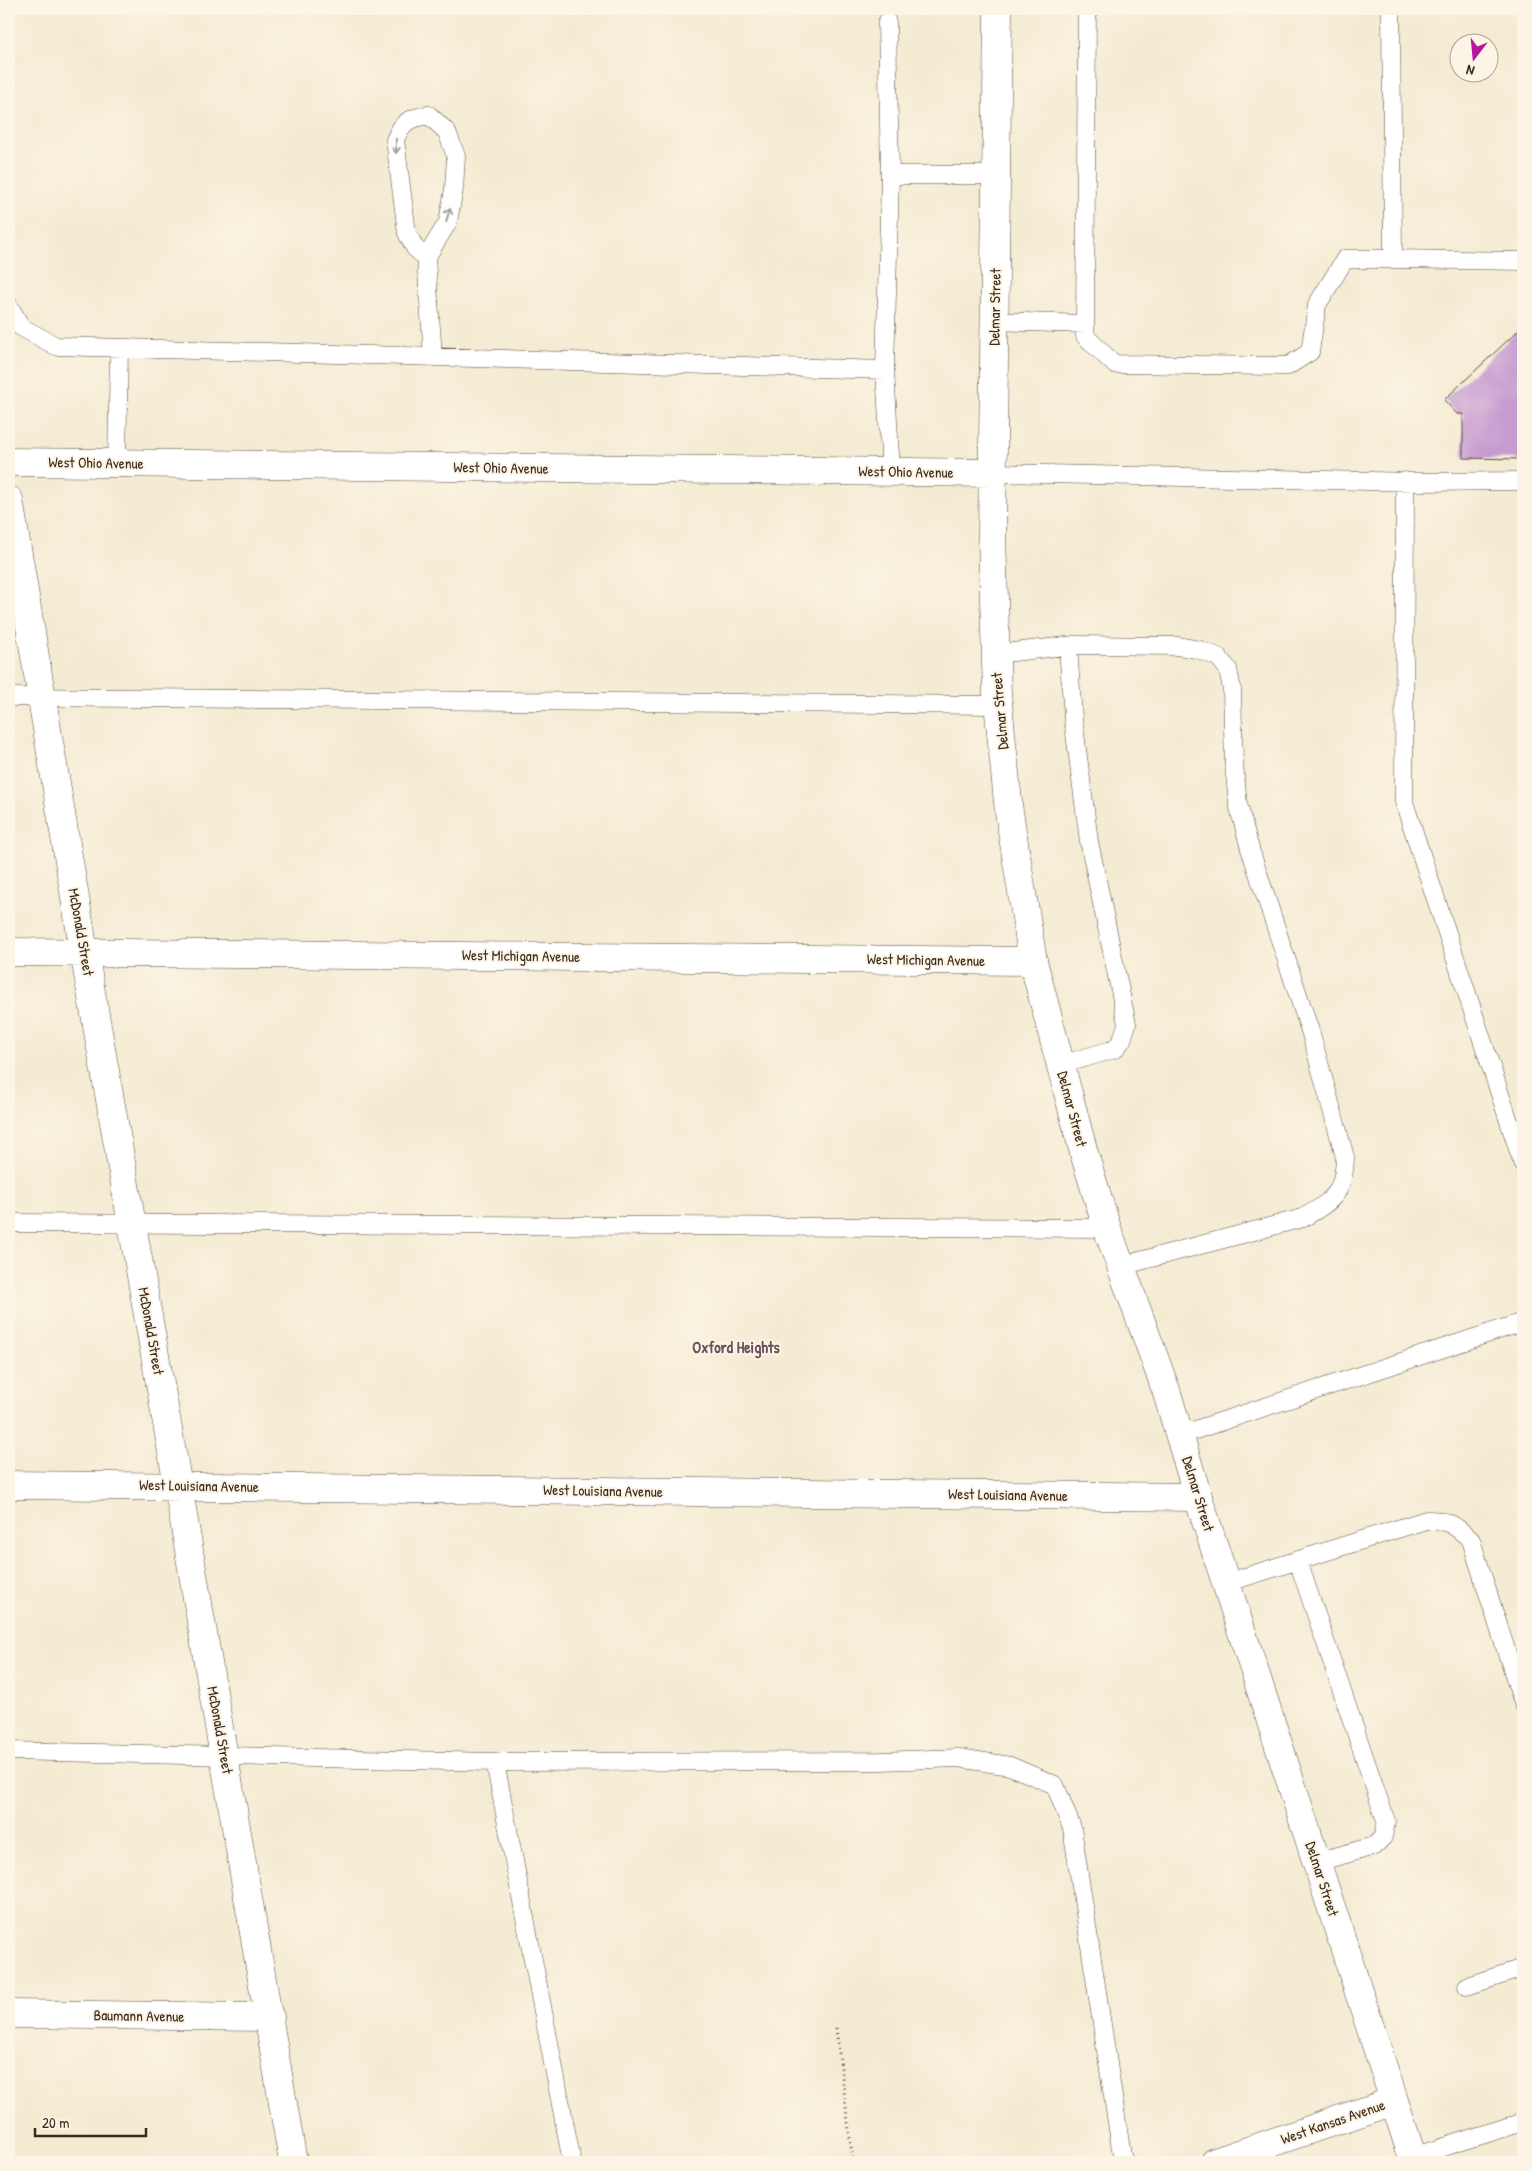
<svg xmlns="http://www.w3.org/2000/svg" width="1532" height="2171" font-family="'Patrick Hand',sans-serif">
  <rect width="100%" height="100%" fill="#fcf5e5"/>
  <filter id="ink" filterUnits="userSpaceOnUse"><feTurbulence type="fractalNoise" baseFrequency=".02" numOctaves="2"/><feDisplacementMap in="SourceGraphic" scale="10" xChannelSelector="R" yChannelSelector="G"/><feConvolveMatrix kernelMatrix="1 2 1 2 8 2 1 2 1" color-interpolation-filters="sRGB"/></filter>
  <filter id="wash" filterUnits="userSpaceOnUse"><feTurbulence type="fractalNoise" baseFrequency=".0096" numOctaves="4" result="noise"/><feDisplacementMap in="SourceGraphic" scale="20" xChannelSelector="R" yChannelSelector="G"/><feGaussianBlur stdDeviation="1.12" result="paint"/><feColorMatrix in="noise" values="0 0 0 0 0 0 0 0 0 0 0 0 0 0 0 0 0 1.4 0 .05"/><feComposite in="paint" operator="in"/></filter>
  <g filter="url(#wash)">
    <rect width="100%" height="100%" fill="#f4ebd3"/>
    <g id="blocks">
      <path fill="#c69bd2" d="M1523 326V459L1463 458V414H1457L1444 400Z"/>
    </g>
  </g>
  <g filter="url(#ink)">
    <use href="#blocks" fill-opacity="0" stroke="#574739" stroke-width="1"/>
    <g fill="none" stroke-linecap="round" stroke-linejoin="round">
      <defs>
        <path id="lane" d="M1087 9 1085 336 1114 364 1288 366 1310 352 1317 305 1345 259H1393L1391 9
          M890 175H996
          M426 258 415 248 407 233 395 140C402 121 410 118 429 115L447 132 456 156 454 189 448 222 426 258 433 357
          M1393 259 1523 261
          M9 306 21 327 56 346 885 370 891 472
          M994 321 1085 324
          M885 370 890 175 887 22
          M117 463 119 348
          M993 473 1417 482 1523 481
          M1405 481 1404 802 1523 1164
          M996 654 1075 645 1178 646 1200 650 1218 657 1228 669 1232 690 1234 765 1238 804 1250 849 1311 1034 1345 1157C1344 1194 1332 1201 1303 1218L1121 1266
          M9 697 999 705
          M1060 1065 1115 1049 1122 1040 1127 1024 1089 841 1073 718 1068 646
          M9 1223 1107 1228
          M1180 1435 1523 1322
          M1298 1561 1386 1821 1383 1837 1374 1846 1317 1862
          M1226 1583 1426 1520C1449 1520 1455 1525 1471 1540L1523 1703
          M9 1751 495 1762 881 1761 959 1758 1010 1766 1055 1785 1072 1828 1123 2162
          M495 1762 572 2162
          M1467 1986 1523 1968
          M1412 2157 1523 2122"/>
        <path id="street" d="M998 9 992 536 997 693 1009 812 1033 961 1084 1153 1107 1228 1166 1390 1198 1497 1414 2162
          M9 462 993 473
          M9 2014 270 2017
          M1215 2162 1394 2101"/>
        <path id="secondary" d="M9 500 84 952 178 1486 293 2162
          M9 952 1033 961
          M9 1485 1198 1497"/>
      </defs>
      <use href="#lane" stroke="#574739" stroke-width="19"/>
      <use href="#street" stroke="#574739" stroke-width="29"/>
      <use href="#secondary" stroke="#574739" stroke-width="29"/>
      <path stroke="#574739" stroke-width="3" stroke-dasharray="1 4" stroke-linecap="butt" d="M836 2028 853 2162"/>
      <use href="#lane" stroke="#fff" stroke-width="18"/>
      <use href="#street" stroke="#fff" stroke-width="28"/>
      <use href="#secondary" stroke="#fff" stroke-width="28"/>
    </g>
    <defs><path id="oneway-shaft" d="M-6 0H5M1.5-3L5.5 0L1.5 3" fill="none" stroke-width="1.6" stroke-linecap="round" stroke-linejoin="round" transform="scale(1.25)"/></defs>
    <g stroke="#a79f9a">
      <use href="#oneway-shaft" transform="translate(396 146) rotate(89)"/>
      <use href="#oneway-shaft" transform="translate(448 215) rotate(-76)"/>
    </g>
  </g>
  <g text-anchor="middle" stroke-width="4" stroke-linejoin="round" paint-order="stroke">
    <g font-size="15" fill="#3b2a1e" stroke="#fcf5e5">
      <text transform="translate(995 307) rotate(-89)" y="5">Delmar Street</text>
      <text transform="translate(96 463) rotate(1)" y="5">West Ohio Avenue</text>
      <text transform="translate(501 468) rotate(1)" y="5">West Ohio Avenue</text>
      <text transform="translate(906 472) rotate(1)" y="5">West Ohio Avenue</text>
      <text transform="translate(1000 711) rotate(-95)" y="5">Delmar Street</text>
      <text transform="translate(81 932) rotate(80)" y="5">McDonald Street</text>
      <text transform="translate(521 956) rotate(1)" y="5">West Michigan Avenue</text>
      <text transform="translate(926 960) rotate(1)" y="5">West Michigan Avenue</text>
      <text transform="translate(1072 1109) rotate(75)" y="5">Delmar Street</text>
      <text transform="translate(151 1331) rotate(80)" y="5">McDonald Street</text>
      <text transform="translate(199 1486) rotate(1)" y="5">West Louisiana Avenue</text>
      <text transform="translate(603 1491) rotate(1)" y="5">West Louisiana Avenue</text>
      <text transform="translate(1198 1494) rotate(73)" y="5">Delmar Street</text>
      <text transform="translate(1008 1495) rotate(1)" y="5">West Louisiana Avenue</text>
      <text transform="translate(220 1730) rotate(80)" y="5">McDonald Street</text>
      <text transform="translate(1322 1879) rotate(72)" y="5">Delmar Street</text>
      <text transform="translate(139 2016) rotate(1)" y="5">Baumann Avenue</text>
      <text transform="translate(1333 2122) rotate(-19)" y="5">West Kansas Avenue</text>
    </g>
    <g font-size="16" font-weight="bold" fill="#6c525d" stroke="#fcf5e5">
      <text x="736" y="1353">Oxford Heights</text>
    </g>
  </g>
  <rect width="1532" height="2171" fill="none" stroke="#fcf5e5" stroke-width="30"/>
  <g transform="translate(1474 58) rotate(196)"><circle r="24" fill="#fcf5e5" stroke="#afa495"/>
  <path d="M0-4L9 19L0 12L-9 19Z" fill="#b5179e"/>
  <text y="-8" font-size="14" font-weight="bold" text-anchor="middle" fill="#3b2a1e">N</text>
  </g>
  <path d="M35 2128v8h111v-8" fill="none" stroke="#3b2a1e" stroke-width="2.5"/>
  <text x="42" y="2128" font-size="15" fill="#3b2a1e" stroke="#fcf5e5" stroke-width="4" paint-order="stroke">20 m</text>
</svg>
